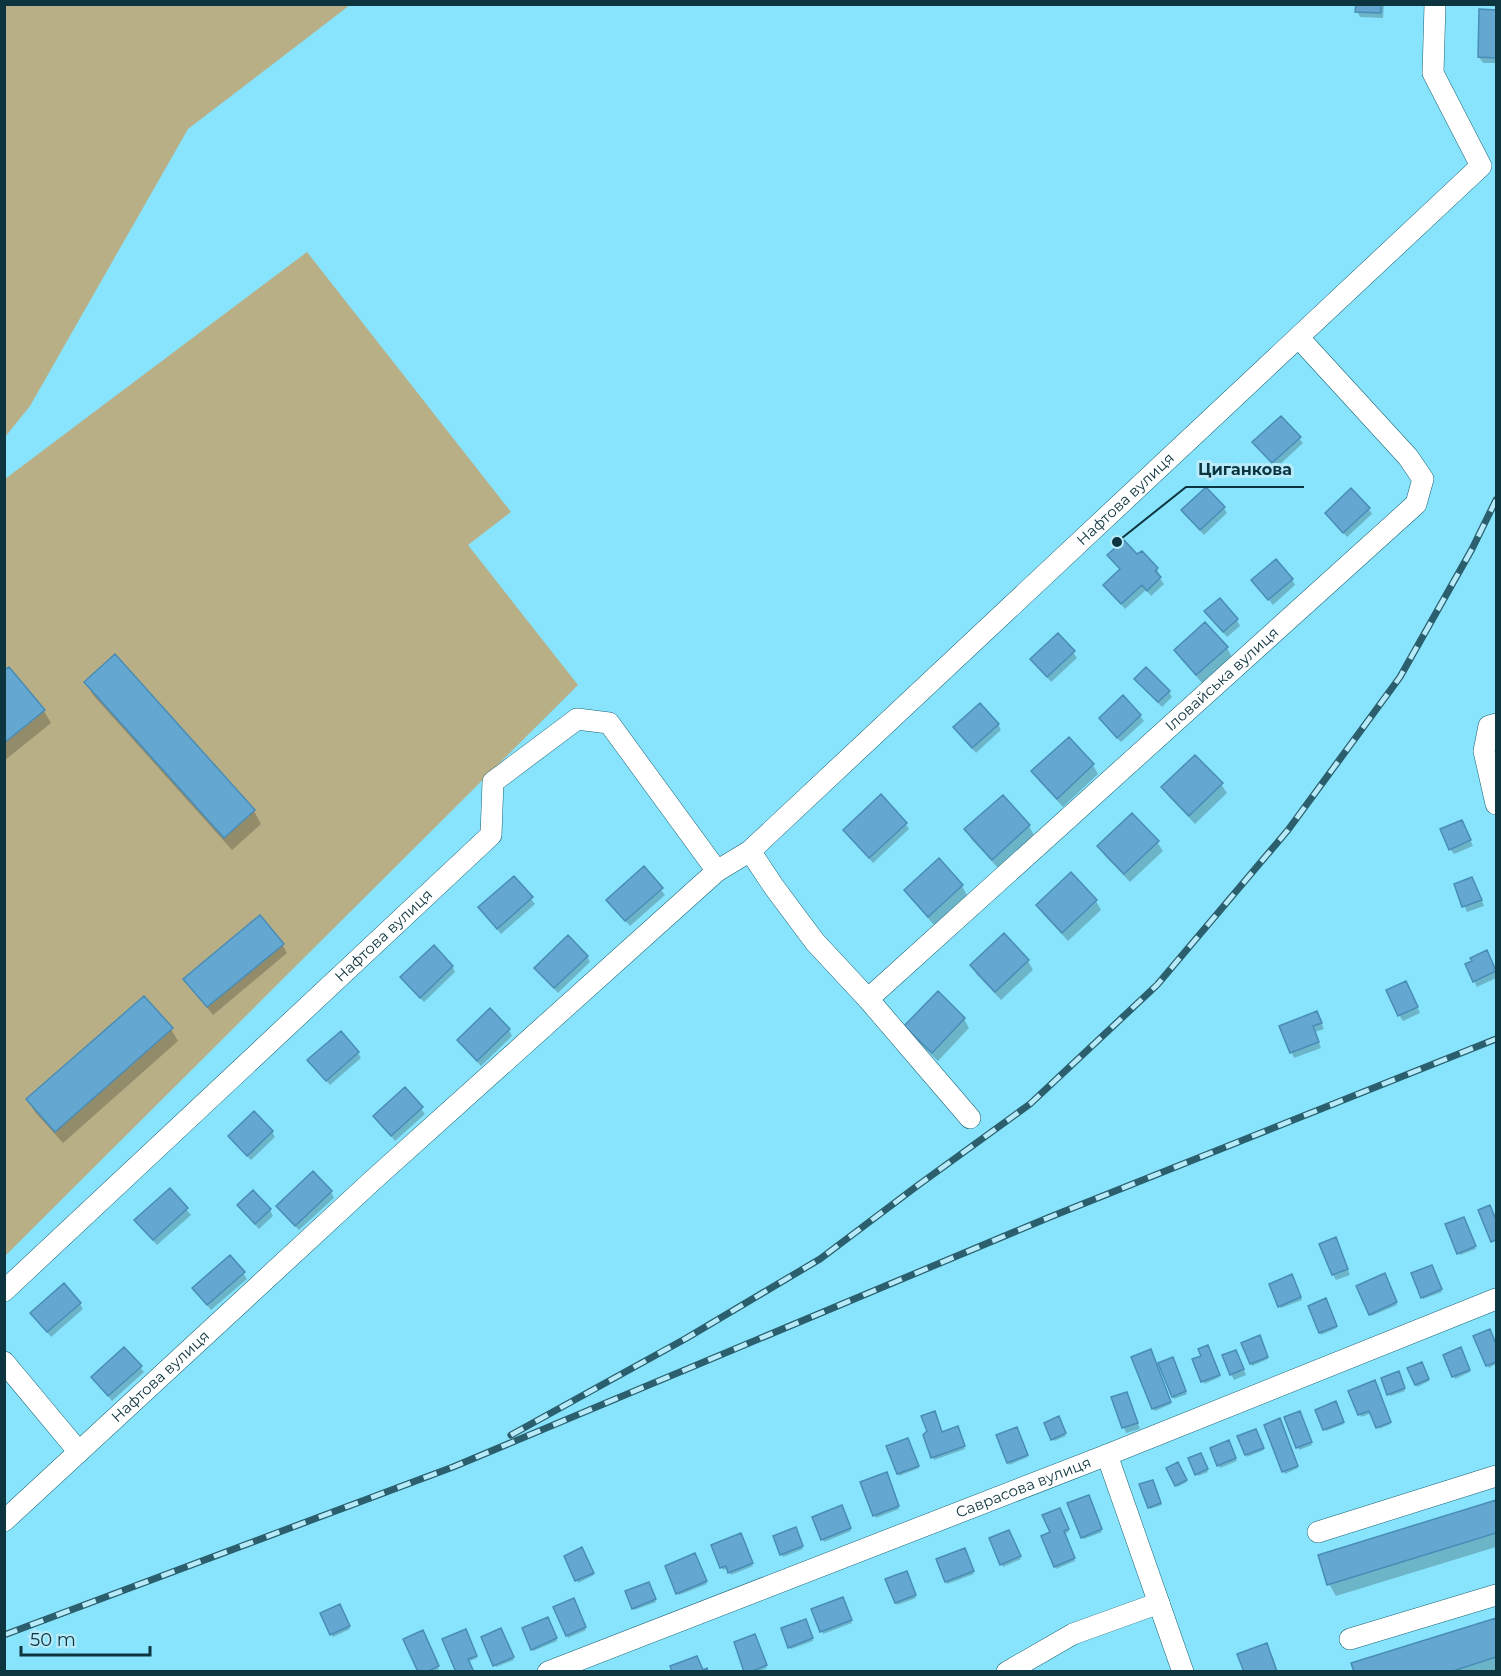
<svg xmlns="http://www.w3.org/2000/svg" width="1501" height="1676" font-family="Montserrat,sans-serif">
  <rect width="100%" height="100%" fill="#88e3fc"/>
  <path fill="#b8af86" d="M5 4 350 5 188 129 30 406 5 437Z
    M307 252 511 512 468 545 578 685 5 1256V479Z"/>
  <path fill="#0003" d="M1357 4H1384L1383 18 1360 17 1357 11Z
    M1481 11 1496 12V63H1483L1479 57Z
    M1299 438 1303 443 1276 468 1257 448 1254 443Z
    M1224 508 1227 513 1204 535 1186 516 1183 510Z
    M1369 509 1372 514 1347 537 1330 519 1326 514Z
    M1109 556H1137L1157 569 1160 575 1158 576 1164 584 1151 596 1146 590 1125 609 1105 585 1121 571Z
    M1292 579 1295 585 1273 605 1253 581Z
    M1209 617 1237 620 1240 626 1227 637Z
    M1227 648 1232 657 1202 683 1181 659 1176 650Z
    M1073 652 1077 658 1051 682 1032 659Z
    M115 656 254 811 261 824 232 850 93 695 86 682Z
    M4 672 44 711 51 723 4 761Z
    M1136 679 1169 692 1172 697 1162 707 1140 685Z
    M1140 716 1144 721 1121 742 1104 724 1101 718Z
    M998 724 1001 730 976 753 958 733Z
    M1069 739 1093 765 1098 774 1063 807 1039 781 1033 772Z
    M1221 784 1227 793 1195 824 1169 797 1163 788Z
    M881 796 906 824 909 829 873 863 848 836 844 830Z
    M1003 797 1029 826 1034 835 998 868 971 839 966 830Z
    M1464 827 1473 846 1454 854 1450 849Z
    M1157 842 1163 851 1130 882 1105 856 1099 847Z
    M644 869 665 895 630 926 611 906Z
    M514 878 535 904 501 934 480 908Z
    M1475 884 1484 906 1467 912 1456 885Z
    M962 886 967 895 934 925 911 899 906 890Z
    M1096 901 1101 910 1068 941 1043 914 1038 905Z
    M282 944 287 953 213 1015 191 988 185 979Z
    M587 956 590 962 558 993 539 973 536 968Z
    M1490 958 1496 972V978L1477 987 1474 981V962Z
    M1028 961 1033 970 1001 1000 977 975 971 966Z
    M452 966 455 972 424 1002 405 983 402 978Z
    M1409 988 1420 1013 1403 1021 1399 1015Z
    M964 1019 969 1028 938 1061 911 1035 906 1026Z
    M1320 1019 1324 1029 1315 1032 1321 1048 1294 1058 1281 1027Z
    M171 1029 178 1041 63 1143 35 1112 28 1100Z
    M509 1030 512 1036 481 1066 462 1046 458 1040Z
    M358 1053 361 1058 330 1085 312 1065Z
    M405 1089 425 1114 395 1141 375 1116Z
    M272 1131 275 1137 251 1160 233 1142 230 1137Z
    M170 1190 191 1215 157 1245 139 1226Z
    M253 1192 270 1210 273 1216 259 1229 242 1211 239 1205Z
    M331 1192 334 1198 299 1230 281 1212Z
    M1464 1221 1476 1249 1460 1255 1459 1253Z
    M1338 1245 1350 1275 1336 1280 1333 1275Z
    M1432 1269 1442 1292 1423 1299 1422 1297Z
    M243 1273 247 1279 211 1310 194 1289Z
    M1384 1275 1397 1305 1371 1316 1358 1287Z
    M1293 1278 1302 1300 1281 1308 1279 1306Z
    M1327 1302 1337 1328 1321 1335 1320 1332Z
    M80 1304 83 1309 51 1337 32 1313Z
    M1490 1331 1496 1346V1364L1489 1368 1487 1365Z
    M1260 1339 1268 1359 1252 1366 1251 1363Z
    M1208 1349 1220 1377 1204 1384 1202 1357Z
    M1462 1351 1470 1372 1455 1379 1445 1355Z
    M1151 1353 1171 1404 1155 1411 1153 1408Z
    M1239 1357 1246 1375 1234 1380 1231 1374Z
    M1173 1361 1187 1394 1174 1399 1173 1397Z
    M1421 1364 1429 1381 1417 1387 1409 1369Z
    M140 1367 144 1372 112 1401 93 1377Z
    M1399 1375 1405 1391 1390 1396 1389 1394Z
    M1376 1384 1391 1424 1379 1429 1372 1413 1361 1417 1350 1391Z
    M1113 1398 1129 1400 1140 1429 1126 1433Z
    M1335 1403 1344 1424 1326 1431 1325 1429Z
    M1301 1415 1312 1445 1299 1450 1286 1418Z
    M1058 1418 1066 1436 1054 1441 1046 1423Z
    M1280 1422 1298 1468 1285 1474 1283 1471Z
    M958 1430 965 1449 934 1460 925 1435Z
    M1018 1431 1028 1457 1009 1465 1008 1462Z
    M1257 1433 1264 1450 1247 1457 1246 1454Z
    M908 1442 919 1468 899 1476 898 1473Z
    M1228 1442 1237 1461 1220 1468 1212 1448Z
    M1200 1455 1208 1472 1198 1476 1190 1459Z
    M1178 1464 1187 1482 1177 1487 1168 1468Z
    M887 1476 899 1509 876 1518 862 1483Z
    M1153 1484 1162 1505 1150 1509 1149 1507Z
    M1089 1499 1102 1532 1084 1539 1082 1537Z
    M1496 1502V1547L1336 1596 1329 1584 1320 1556Z
    M843 1509 851 1531 824 1542 814 1518Z
    M1061 1512 1069 1532 1064 1534 1075 1561 1056 1569 1043 1537 1052 1533Z
    M796 1531 803 1549 783 1557 775 1537Z
    M1009 1531 1021 1559 1003 1567 991 1539Z
    M741 1537 753 1566 731 1575 728 1568 723 1570 713 1546Z
    M581 1549 594 1575 578 1583 566 1556Z
    M966 1552 974 1574 947 1584 946 1581Z
    M696 1557 707 1584 679 1595 678 1593Z
    M907 1575 916 1598 897 1605 896 1603Z
    M650 1586 656 1602 634 1610 633 1608Z
    M573 1600 586 1630 568 1638 555 1608Z
    M844 1601 852 1623 823 1634 813 1609Z
    M339 1606 350 1629 333 1637 322 1614Z
    M547 1619 557 1641 533 1651 524 1629Z
    M1496 1620V1672H1355L1353 1664Z
    M806 1623 813 1641 791 1649 789 1647Z
    M501 1630 514 1660 496 1667 483 1637Z
    M422 1632 439 1669 432 1672H419Z
    M467 1633 477 1658 468 1662 457 1672Z
    M756 1638 767 1668 757 1672H746Z
    M1266 1645 1273 1657 1278 1672H1245Z"/>
  <path fill="#64a8d2" stroke="#488db6" stroke-width="1.5" d="M1356 4H1381V13L1355 12Z
    M1479 9 1496 10V58L1478 57Z
    M1281 416 1301 437 1272 463 1252 442Z
    M1206 487 1225 507 1200 530 1181 510Z
    M1351 488 1370 508 1343 533 1325 513Z
    M1124 540 1137 554 1142 551 1158 568 1155 571 1161 577 1147 591 1142 585 1121 604 1103 585 1120 569 1107 555Z
    M1276 559 1293 579 1268 600 1251 580Z
    M1220 598 1238 619 1223 632 1204 611Z
    M1205 622 1228 647 1196 675 1174 650Z
    M1058 633 1075 651 1047 677 1030 659Z
    M115 654 255 810 224 838 84 682Z
    M9 667 45 710 4 743V670Z
    M1146 667 1170 691 1158 702 1134 679Z
    M1123 695 1141 715 1117 738 1099 718Z
    M980 703 999 724 972 748 953 727Z
    M1069 737 1094 764 1057 799 1031 771Z
    M1195 755 1223 783 1189 816 1161 787Z
    M881 794 907 823 869 858 843 830Z
    M1003 795 1030 825 992 860 964 829Z
    M1132 813 1159 841 1124 874 1097 846Z
    M1462 820 1471 840 1449 850 1440 829Z
    M939 858 963 885 928 917 904 890Z
    M644 866 663 888 625 921 606 900Z
    M1071 872 1097 900 1062 933 1036 905Z
    M514 876 533 897 497 929 478 907Z
    M1472 877 1482 900 1462 907 1454 884Z
    M260 915 284 944 207 1007 183 979Z
    M1004 933 1029 960 995 992 970 965Z
    M568 935 588 956 554 988 534 968Z
    M434 945 453 966 420 998 400 977Z
    M1487 950 1496 971 1473 982 1465 964 1472 961 1470 958Z
    M1406 981 1418 1007 1398 1016 1386 990Z
    M938 991 965 1018 932 1053 904 1026Z
    M144 996 173 1028 55 1132 26 1099Z
    M490 1008 510 1029 477 1061 457 1040Z
    M1317 1011 1322 1023 1313 1026 1319 1042 1290 1053 1279 1026Z
    M341 1031 359 1052 326 1081 307 1060Z
    M405 1087 423 1107 391 1136 373 1116Z
    M254 1111 273 1131 247 1156 228 1136Z
    M313 1171 332 1191 295 1226 276 1206Z
    M170 1188 188 1208 153 1240 134 1220Z
    M253 1190 271 1209 255 1224 237 1205Z
    M1490 1205 1496 1220V1240L1491 1242 1478 1210Z
    M1464 1217 1476 1246 1457 1254 1445 1224Z
    M1336 1237 1348 1269 1332 1275 1319 1244Z
    M230 1255 245 1272 207 1305 192 1288Z
    M1432 1265 1442 1289 1421 1298 1411 1273Z
    M1385 1273 1397 1302 1369 1315 1356 1286Z
    M1292 1274 1301 1297 1278 1307 1269 1284Z
    M64 1283 81 1303 47 1332 30 1313Z
    M1326 1298 1337 1326 1319 1333 1308 1306Z
    M1490 1329 1496 1344V1362L1486 1366 1473 1336Z
    M1260 1335 1268 1357 1250 1364 1241 1343Z
    M1208 1345 1220 1375 1201 1382 1192 1359 1201 1356 1198 1349Z
    M124 1347 142 1366 108 1396 91 1377Z
    M1461 1347 1470 1370 1452 1377 1443 1355Z
    M1151 1349 1171 1402 1152 1409 1131 1357Z
    M1236 1350 1244 1369 1230 1375 1222 1355Z
    M1173 1357 1186 1391 1172 1397 1158 1363Z
    M1422 1362 1429 1379 1415 1385 1407 1368Z
    M1399 1371 1405 1388 1387 1395 1381 1378Z
    M1375 1380 1391 1422 1376 1428 1369 1411 1358 1415 1348 1391Z
    M1127 1392 1138 1423 1122 1428 1111 1397Z
    M1336 1401 1344 1422 1323 1430 1315 1410Z
    M935 1411 942 1432 958 1426 965 1446 931 1458 923 1435 927 1431 921 1416Z
    M1300 1411 1312 1442 1296 1448 1284 1417Z
    M1059 1416 1066 1433 1051 1440 1044 1423Z
    M1280 1418 1298 1466 1282 1472 1264 1425Z
    M1017 1427 1028 1455 1007 1463 996 1435Z
    M1256 1429 1264 1448 1245 1455 1237 1436Z
    M908 1438 919 1466 897 1474 886 1446Z
    M1229 1440 1236 1458 1217 1466 1210 1448Z
    M1201 1453 1208 1469 1195 1475 1188 1458Z
    M1178 1462 1187 1480 1175 1486 1166 1468Z
    M887 1472 899 1506 873 1516 860 1482Z
    M1153 1480 1161 1503 1148 1508 1139 1484Z
    M1089 1495 1102 1529 1081 1538 1067 1503Z
    M1496 1500V1533L1327 1585 1318 1555Z
    M842 1505 851 1528 821 1540 812 1517Z
    M1060 1508 1069 1529 1064 1531 1075 1558 1054 1567 1041 1536 1050 1532 1042 1515Z
    M796 1527 803 1546 780 1555 773 1536Z
    M1009 1530 1021 1556 1000 1565 989 1538Z
    M741 1533 753 1563 728 1573 726 1566 720 1568 711 1545Z
    M582 1547 594 1573 575 1581 564 1556Z
    M965 1548 974 1571 945 1582 936 1559Z
    M695 1553 707 1581 676 1594 665 1566Z
    M907 1571 916 1595 895 1603 885 1579Z
    M649 1582 656 1599 632 1609 625 1591Z
    M843 1597 852 1620 820 1632 811 1609Z
    M574 1598 586 1627 566 1636 553 1607Z
    M340 1604 350 1626 330 1635 320 1613Z
    M548 1617 557 1638 531 1650 522 1628Z
    M1496 1618V1657L1450 1672H1354L1351 1663Z
    M806 1619 813 1638 788 1648 781 1628Z
    M501 1628 514 1657 493 1666 481 1637Z
    M466 1629 477 1656 468 1659 474 1672H456L442 1639Z
    M423 1630 439 1666 426 1672H418L403 1639Z
    M755 1634 767 1665 750 1672H744L734 1642Z
    M1267 1643 1277 1672H1244L1237 1654Z
    M697 1656 703 1670 707 1668 708 1672H672L670 1666Z"/>
  <g fill="none" stroke-linecap="round" stroke-linejoin="round">
    <defs>
      <g id="minor">
        <path d="M1496 724 1489 726 1484 751 1496 804"/>
        <path d="M750 851 774 887 815 942 868 999 970 1118"/>
        <path id="s1" d="M868 999 1416 504 1423 479 1408 457 1299 338"/>
        <path id="s2" d="M4 1291 491 835 493 782 577 719 609 723 717 871"/>
        <path d="M4 1362 79 1452"/>
        <path d="M1107 1455 1183 1672"/>
        <path id="s3" d="M4 1521 372 1181 717 871 750 851 1481 166 1433 73 1435 4"/>
        <path d="M1318 1532 1496 1476"/>
        <path d="M1350 1639 1496 1595"/>
        <path id="s4" d="M548 1672 1107 1455 1496 1299"/>
        <path d="M1007 1672 1073 1634 1159 1603"/>
      </g>
    </defs>
    <use href="#minor" stroke="#1a6576" stroke-width="22"/>
    <use href="#minor" stroke="#fff" stroke-width="21"/>
    <defs>
      <path id="rail" d="M511 1435 685 1339 820 1259 917 1186 1030 1104 1157 985 1288 830 1400 677 1472 549 1496 500
        M4 1635 453 1467 1050 1217 1496 1039"/>
    </defs>
    <use href="#rail" stroke="#2b5f6d" stroke-width="7"/>
    <use href="#rail" stroke="#b7ebfa" stroke-width="4.5" stroke-dasharray="14" stroke-linecap="butt"/>
  </g>
  <g text-anchor="middle" stroke-width="6" stroke-linejoin="round" paint-order="stroke">
    <g font-size="15" fill="#0d353f" stroke="#b7ebfa">
      <text dy="5" stroke="none"><textPath href="#s3" startOffset="1518">Нафтова вулиця</textPath></text>
      <text dy="5" stroke="none"><textPath href="#s1" startOffset="477">Іловайська вулиця</textPath></text>
      <text dy="5" stroke="none"><textPath href="#s2" startOffset="520">Нафтова вулиця</textPath></text>
      <text dy="5" stroke="none"><textPath href="#s3" startOffset="213">Нафтова вулиця</textPath></text>
      <text dy="5" stroke="none"><textPath href="#s4" startOffset="510">Саврасова вулиця</textPath></text>
    </g>
  </g>
  <path fill="none" stroke="#0d353f" stroke-width="2" d="M1117 542L1186 487H1304"/>
  <circle fill="#0d353f" stroke="#b7ebfa" stroke-width="2" cx="1117" cy="542" r="6"/>
  <g font-size="16" text-anchor="middle" font-weight="bold" fill="#0d353f" stroke="#b7ebfa" stroke-width="6" stroke-linejoin="round" paint-order="stroke">
    <text x="1245" y="475">Циганкова</text>
  </g>
  <rect width="1501" height="1676" fill="none" stroke="#0d353f" stroke-width="12"/>
  <path d="M21 1646v9h129v-9" fill="none" stroke="#0d353f" stroke-width="3"/>
  <text x="30" y="1646" font-size="18" fill="#0d353f" stroke="#b7ebfa" stroke-width="4.5" paint-order="stroke">50 m</text>
</svg>
